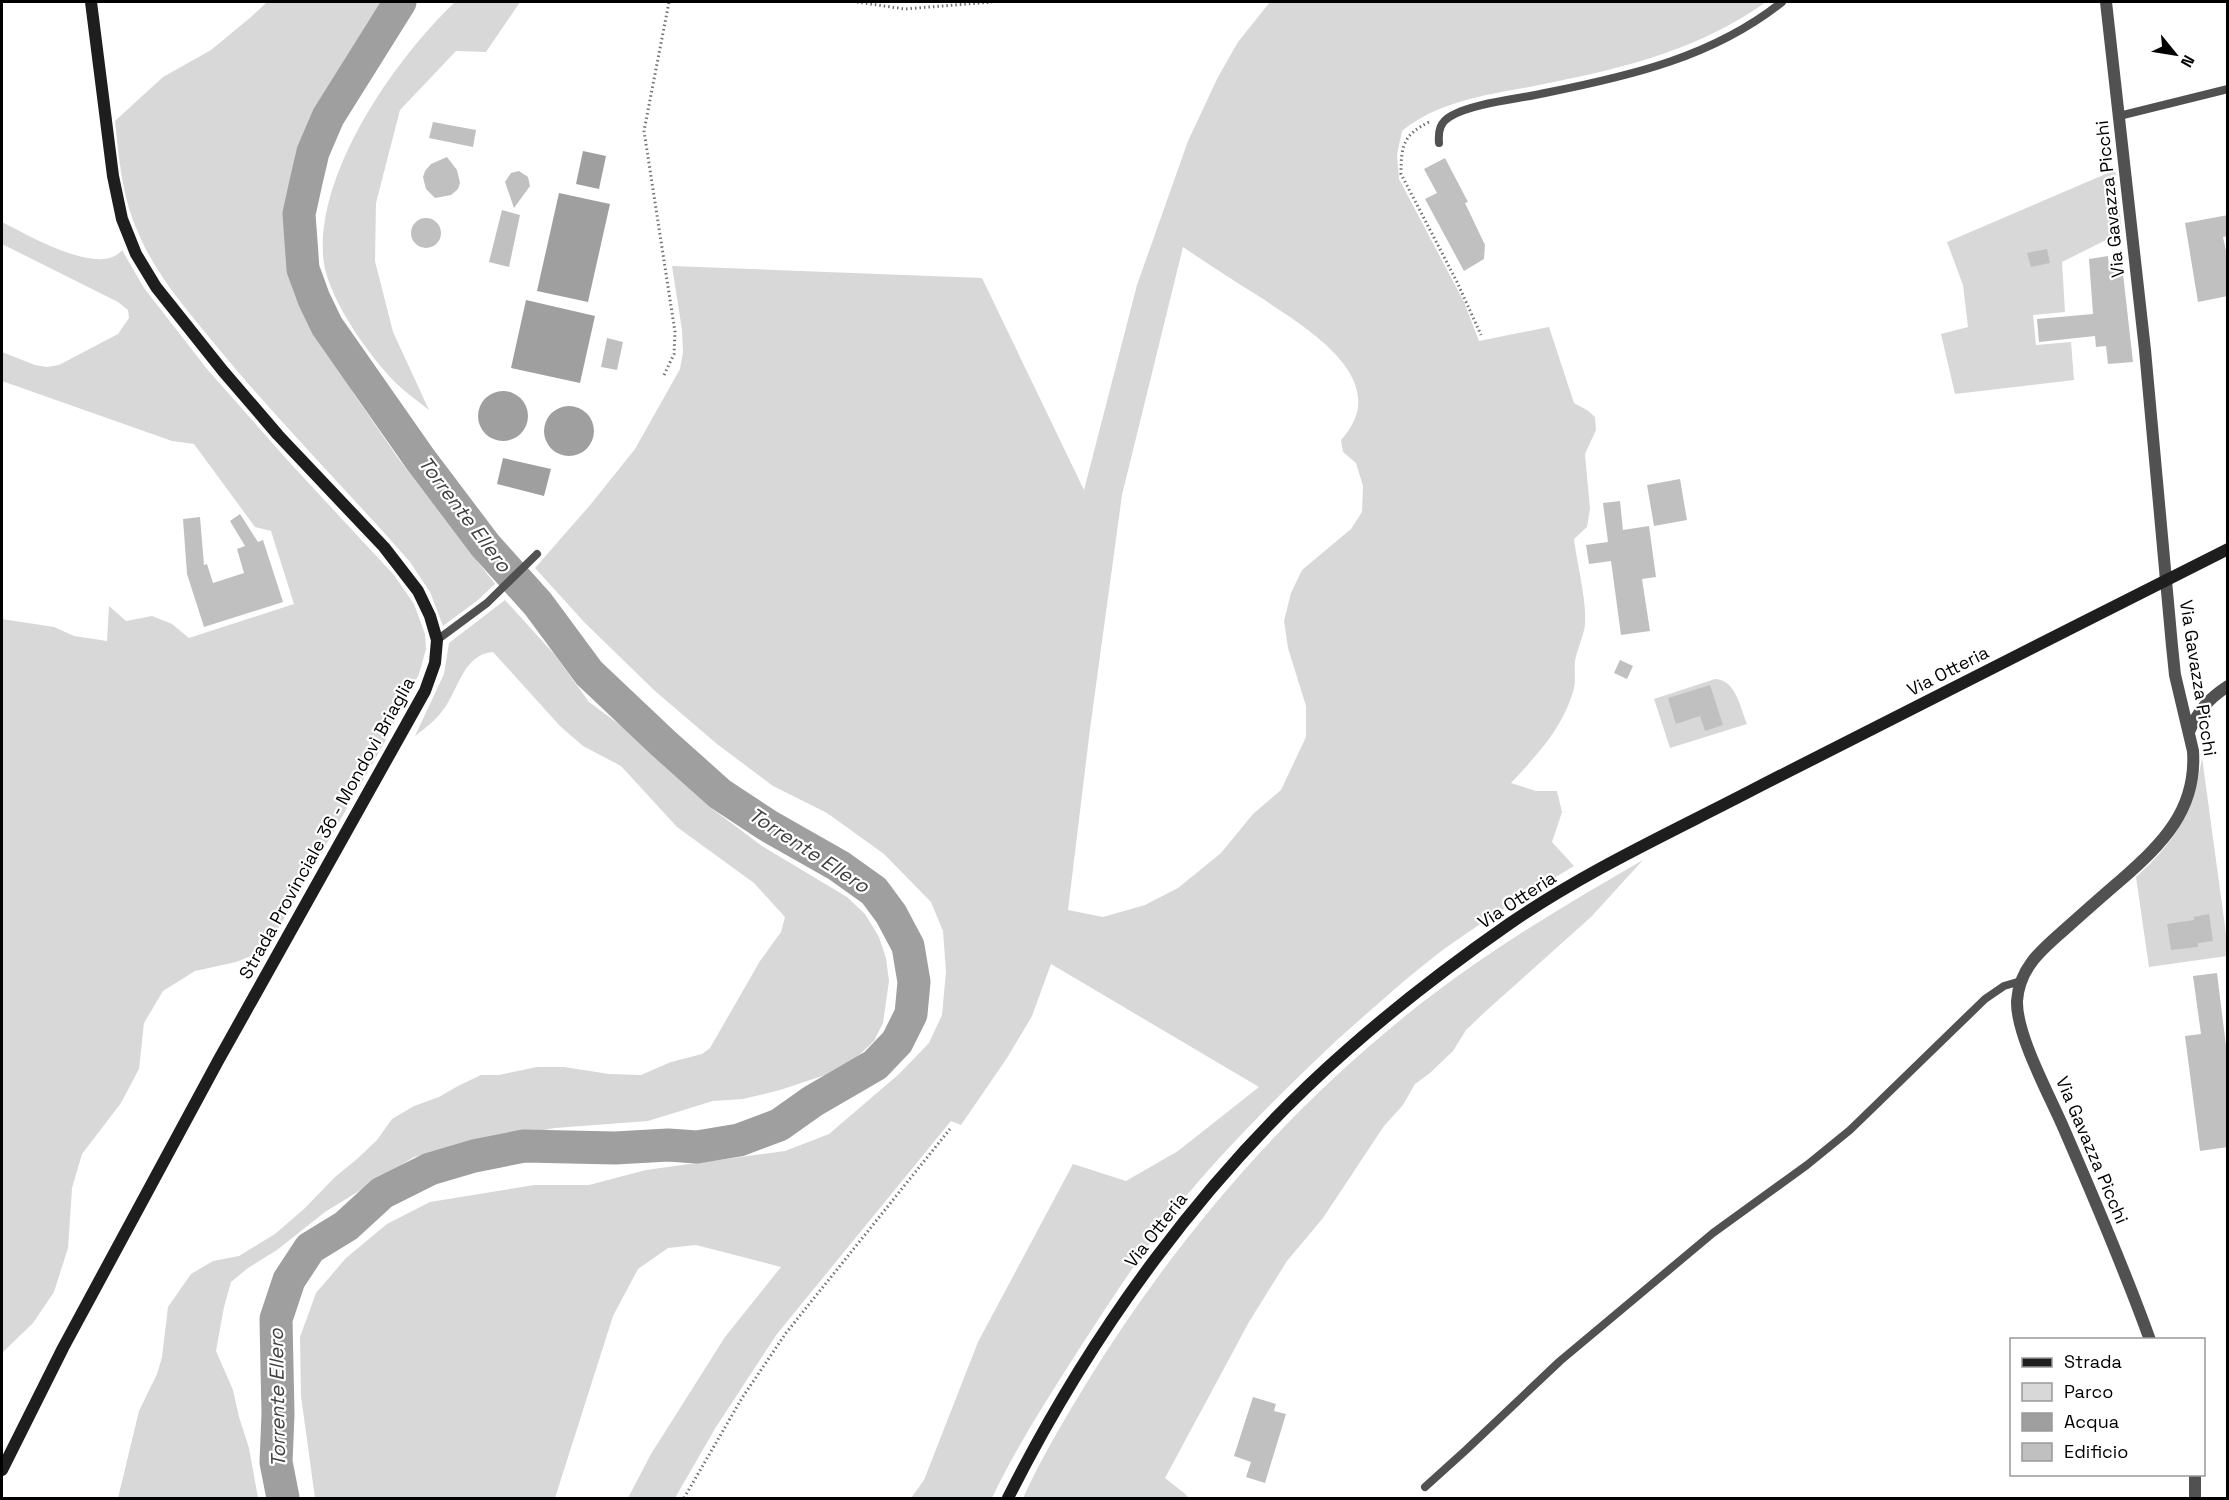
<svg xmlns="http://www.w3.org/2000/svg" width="2229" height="1500" font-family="'Space Grotesk',sans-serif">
  <rect width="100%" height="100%" fill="#fff"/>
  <path fill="#d8d8d8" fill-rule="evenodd" d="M267 2H382C371 24 355 43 343 64 308 121 288 168 290 236 290 258 291 279 300 299L354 394 398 458 495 584 478 600 443 626 430 592 410 562C347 490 279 422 218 348 188 311 156 276 138 232 122 197 119 159 115 121L163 77 211 50 251 17Z
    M455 2H520L486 52 456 51 400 110 376 203 375 261 393 332 429 410C418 401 406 393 397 384 369 356 325 295 323 255 318 169 396 58 455 2Z
    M1270 2H1766C1702 48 1625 68 1549 83 1498 94 1444 97 1402 131L1397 155 1399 179 1464 302 1479 341 1549 327 1574 403 1587 410 1595 417 1596 430 1585 454 1590 509 1587 527 1574 539C1577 564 1587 601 1585 625 1583 638 1577 649 1575 661 1574 670 1576 680 1574 688 1564 727 1537 755 1511 783L1536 791H1557L1562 812 1552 842 1574 866C1530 892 1486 919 1444 949 1407 977 1372 1009 1337 1040 1280 1094 1223 1150 1174 1211 1141 1254 1111 1300 1081 1346 1050 1395 1017 1445 992 1498H911L924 1480 978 1342 1073 1164 1126 1181 1178 1151 1259 1087 1051 964 1032 1016 1007 1058 961 1125 951 1121 777 1334 716 1427 675 1498H628L651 1454 725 1337 781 1267 696 1245 668 1248 638 1269 613 1316 555 1498H315L301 1396 300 1337 316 1293 346 1258 387 1224 430 1202 534 1185H589L646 1170 785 1151 829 1134 899 1074 929 1043 942 1015 946 972 943 931 931 902 884 854 827 813 773 786 717 744 655 691 585 623 535 568 591 504 635 449 680 369 683 352 682 330 672 266 982 278 1084 490 1137 285 1188 141 1218 77 1238 42ZM1183 247C1208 264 1234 281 1260 297 1303 326 1397 379 1341 440L1343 452 1356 463 1363 486 1362 512 1351 529 1302 570 1291 593 1284 621 1288 648 1306 706V737L1281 790 1253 814 1221 853 1178 888 1145 905 1103 917 1068 910 1090 729 1122 495Z
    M2115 170 2122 232 2062 262 2065 312 2033 315 2036 345 2071 342 2074 380 1955 394 1941 334 1968 327 1963 285 1947 242Z
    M2 222C26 234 101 278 122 250L144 288 207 369 290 463 394 575 414 604 425 634 426 649 419 674 383 745 266 950 236 962 195 971 163 991 144 1023 139 1069 121 1103 82 1154 72 1188 68 1248 54 1292 33 1323 2 1353V619L54 627 74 636 107 641 109 606 126 621 152 616 172 624 189 638 294 604 271 531 255 527 194 444 172 441 2 381V352L35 365 47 367 59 365 118 334 129 318 128 310 118 302 2 244Z
    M505 600 555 655 589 702 639 739 711 808 762 846 847 897 865 914 879 937 886 958 889 981 883 1023 874 1041 857 1057 837 1071 780 1090 743 1099 713 1101 648 1121 555 1128 513 1135 471 1146 414 1157 325 1212 277 1250 248 1268 231 1282 224 1307 216 1351 233 1390 239 1417 249 1448 258 1498H118L139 1411 157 1374 162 1357 168 1307 191 1274 213 1261 239 1256 275 1234 305 1208 335 1177 357 1159 377 1140 392 1119 414 1106 439 1097 458 1086 481 1075H499L537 1067H564L609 1074 641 1075 671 1062 702 1054 710 1048 760 961 781 932 785 917 754 883 677 827 621 766 583 746 560 726 493 652C465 654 459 686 446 706 438 718 427 727 415 736L444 674 449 643Z
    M1715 679C1736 680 1740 707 1747 724L1670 748 1654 699Z
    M2202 757 2227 941V956L2149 967 2136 877C2176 841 2194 811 2202 757Z
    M1643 860 1591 917 1486 1011 1466 1030 1453 1051 1430 1073 1415 1084 1403 1105 1384 1126 1323 1218 1287 1261 1249 1322 1165 1478 1184 1493 1189 1498H1023C1042 1457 1065 1418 1089 1379 1180 1232 1297 1097 1436 992 1502 942 1572 901 1643 860Z"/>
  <path fill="#9f9f9f" d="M583 151 606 156 599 189 576 184Z
    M559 193 610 204 588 302 537 291Z
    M526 300 595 316 580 383 511 368Z
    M478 416a25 25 0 1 1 50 0a25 25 0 1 1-50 0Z
    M544 431a25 25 0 1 1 50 0a25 25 0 1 1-50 0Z
    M503 458 551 469 544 496 497 484Z"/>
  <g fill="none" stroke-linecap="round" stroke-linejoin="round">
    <path stroke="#9f9f9f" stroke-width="33" d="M283 1498 276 1462 278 1414 276 1319 289 1280 310 1248 346 1226 382 1193 430 1169 474 1156 524 1146 615 1148 668 1145 697 1147 739 1140 779 1125 813 1101 875 1065 897 1042 911 1014 914 982 908 946 891 914 874 891 839 866 767 825 720 794 663 743 589 673 538 604 485 545 420 459 327 326 314 299 303 269 299 214 306 182 313 152 328 117 400 2"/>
  </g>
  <path fill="#c0c0c0" d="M433 122 476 130 473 147 429 138Z
    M447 157 457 170 460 183 458 189 451 195 435 198 426 189 423 177 425 171 431 164Z
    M1445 158 1468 202 1465 203 1485 245 1484 259 1464 271 1425 199 1437 193 1424 169Z
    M519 171 528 177 530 186 514 208 505 182 511 173Z
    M502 210 520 215 509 267 489 262Z
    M2228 215V236L2223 237 2228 260V296L2198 302 2185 223Z
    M411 233a15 15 0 1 1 30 0a15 15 0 1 1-30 0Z
    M2047 249 2050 263 2031 267 2027 253Z
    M2108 256 2109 266 2122 265 2133 362 2108 364 2106 346 2096 347 2095 336 2039 342 2037 319 2093 314 2089 259Z
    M607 338 623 342 617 370 601 367Z
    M1680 479 1687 520 1654 526 1647 485Z
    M1620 501 1623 530 1649 526 1656 577 1642 579 1650 631 1621 635 1611 561 1589 564 1586 545 1608 542 1603 503Z
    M240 514 258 542 263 540 283 602 204 627 187 574 183 519 200 517 204 565 207 564 213 583 244 573 237 549 245 546 230 521Z
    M1620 660 1633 666 1627 679 1614 673Z
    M1710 685 1723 725 1705 731 1700 716 1676 724 1668 698Z
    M2209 914 2213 941 2198 943V947L2171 950 2167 924 2194 920V917Z
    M2217 973 2228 1062V1147L2200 1151 2185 1036 2201 1034 2193 976Z
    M1253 1397 1276 1404 1274 1411 1286 1414 1265 1483 1246 1477 1251 1462 1234 1456Z"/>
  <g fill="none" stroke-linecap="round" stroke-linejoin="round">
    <path stroke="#737373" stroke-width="3" stroke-dasharray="1.5 3" stroke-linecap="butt" d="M857 2 905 9 992 2
      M1429 122C1403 135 1401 146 1401 174L1457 282 1481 335
      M664 375 674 354 675 332 644 131 669 2
      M684 1498 742 1398 786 1333 950 1129"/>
    <path stroke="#515151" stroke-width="8" d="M2119 116 2228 89
      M1439 143C1438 131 1440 122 1451 116 1473 103 1519 99 1545 93 1630 76 1713 57 1782 2
      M437 640 487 603 537 554
      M1425 1487 1466 1450 1560 1361 1713 1233 1807 1165 1850 1130 1985 999 2004 986 2021 981"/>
    <path stroke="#515151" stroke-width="12" d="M2106 2 2145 350 2172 646 2175 675 2193 751C2197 810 2162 844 2121 880 2101 897 2082 914 2063 931 2040 951 2019 969 2017 1001 2016 1035 2050 1096 2064 1129 2094 1198 2124 1268 2150 1340
      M2189 732C2198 711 2208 699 2228 686
      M2195 1498V1474"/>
    <path stroke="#1e1e1e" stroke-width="12" d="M2 1470 63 1348 218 1061 425 691 435 663 437 640 430 616 418 591 384 547 278 435 223 371 156 287 136 254 122 219 113 176 91 2
      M1008 1498C1092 1331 1205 1175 1346 1051 1398 1005 1453 963 1509 924 1587 870 1676 830 1760 786 1915 706 2072 628 2228 549"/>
  </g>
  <g text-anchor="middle" stroke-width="4.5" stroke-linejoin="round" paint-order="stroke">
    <g font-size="18" fill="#000" stroke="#fff">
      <text transform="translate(2110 199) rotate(-96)" y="6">Via Gavazza Picchi</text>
      <text transform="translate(1948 671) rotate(-27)" y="6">Via Otteria</text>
      <text transform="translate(2198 678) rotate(81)" y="6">Via Gavazza Picchi</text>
      <text transform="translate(327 828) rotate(-61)" y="6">Strada Provinciale 36 - Mondovì Briaglia</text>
      <text transform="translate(1517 900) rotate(-33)" y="6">Via Otteria</text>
      <text transform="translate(2092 1150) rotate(67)" y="6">Via Gavazza Picchi</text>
      <text transform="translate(1156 1230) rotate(-52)" y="6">Via Otteria</text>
    </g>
    <g font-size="20" font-style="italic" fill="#404040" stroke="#fff">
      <text transform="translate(465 514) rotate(53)" y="7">Torrente Ellero</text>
      <text transform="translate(809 850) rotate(33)" y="7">Torrente Ellero</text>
      <text transform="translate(277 1398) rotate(-91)" y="7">Torrente Ellero</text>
    </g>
  </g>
  <rect width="2229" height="1500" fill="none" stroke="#000000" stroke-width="6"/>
  <rect x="2010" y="1338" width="195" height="138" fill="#ffffff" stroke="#999999" stroke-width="1.5"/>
  <rect x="2022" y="1358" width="30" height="9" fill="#1e1e1e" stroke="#999999" stroke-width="1.5"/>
  <text x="2064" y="1368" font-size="18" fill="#000000">Strada</text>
  <rect x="2022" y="1383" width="30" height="18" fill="#d8d8d8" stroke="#999999" stroke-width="1.5"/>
  <text x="2064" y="1398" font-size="18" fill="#000000">Parco</text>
  <rect x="2022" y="1413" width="30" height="18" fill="#9f9f9f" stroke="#999999" stroke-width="1.5"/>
  <text x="2064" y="1428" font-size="18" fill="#000000">Acqua</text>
  <rect x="2022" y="1443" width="30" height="18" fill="#c0c0c0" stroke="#999999" stroke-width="1.5"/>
  <text x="2064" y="1458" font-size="18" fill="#000000">Edificio</text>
  <g transform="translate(2175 54) rotate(120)" stroke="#ffffff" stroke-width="4.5" paint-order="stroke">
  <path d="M0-4.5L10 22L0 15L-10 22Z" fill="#000000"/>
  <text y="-9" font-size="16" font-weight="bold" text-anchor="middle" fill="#000000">N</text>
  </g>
</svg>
